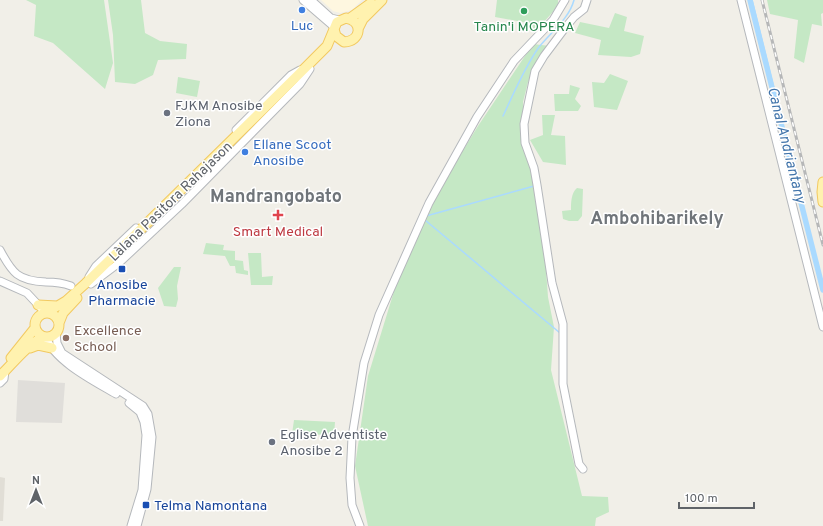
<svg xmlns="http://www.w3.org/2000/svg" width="823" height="526" font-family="Overpass,sans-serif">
  <rect width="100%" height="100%" fill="#f1efe8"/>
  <path fill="#fef7e0" d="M321 0H362L352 10 340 13 333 11Z"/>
  <path fill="#e0deda" d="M18 380 65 383 62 423 16 422Z"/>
  <path fill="#e1ded6" d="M0 477 5 478 3 521H0Z"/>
  <path fill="#c5e8c5" d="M26 0H104L113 63 105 89 53 43 34 36 36 5Z
    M108 0H141L145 33 160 41 187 44 186 59 158 60 153 75 135 84 115 82 113 35Z
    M497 0H558V6L536 31 528 23 495 17Z
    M767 0H823V13L821 14 822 26 812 24 804 63 794 58 798 20 770 14Z
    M615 13 627 17 624 31 644 36 640 54 631 57 598 55 601 40 575 33 580 22 609 28Z
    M533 44 550 46 540 59 528 82 523 102 526 148 541 202 548 297 554 327 551 370 582 496 608 497 609 512 596 518 595 526H368L355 466 368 376 399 275 422 217 478 126Z
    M610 74 628 81 617 110 594 107 592 82 604 83Z
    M178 77 200 81 197 97 176 93Z
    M570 85 580 88 575 99 581 106 578 111H555L554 94H569Z
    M542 115H555L551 135 565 136 566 165 543 162 530 140 543 135Z
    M577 188 583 189 582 216 578 221H569L563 219 562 211 571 210C571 203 571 193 577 188Z
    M206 243 224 245 223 250 235 251V260L243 261 244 270 248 271V275L236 273 235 266H230L225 256 203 254Z
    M248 253H261L262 277 273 276 272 285H251Z
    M174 267H181L177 286 178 299 176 307 164 306 158 288Z
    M294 420 335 422 334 435 292 434Z"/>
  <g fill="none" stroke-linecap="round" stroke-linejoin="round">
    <path stroke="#aadaff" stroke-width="1.5" d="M752 0 823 287
      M503 116C514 93 524 68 539 47 551 32 569 19 574 0
      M426 216 534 186
      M425 220 560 333"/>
    <path stroke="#aadaff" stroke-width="5.5" d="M750 0 823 290"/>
    <defs>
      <path id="minor" d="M303 0 332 25 334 29
        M311 0 331 18 339 20
        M741 0 823 327
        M236 130 291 75 300 70
        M0 250C12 273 18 281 46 282 54 282 63 283 71 286
        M89 277 96 266 136 228
        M0 281 27 293 41 308
        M91 284 119 263 182 204 300 84 310 69
        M56 333 57 343 62 353 143 406 148 414 152 437 147 489 137 526
        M46 337C54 361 94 381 116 394
        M0 383 4 379 5 371
        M129 403 140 412 144 422 146 435 142 490 131 526
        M583 469 579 464 563 384V324L552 283 537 185 534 168 525 143 524 124 535 71 544 56 565 28 574 17 584 9 587 0
        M360 526 352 505 350 478 352 437 364 363 379 315 429 203 477 117 514 61 553 20 565 0"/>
      <path id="major" d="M349 19 371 3
        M358 29 363 19 382 0
        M823 182 822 192 823 202
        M38 305 57 306
        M35 325a12 12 0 1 1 24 0a12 12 0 1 1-24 0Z
        M46 313 66 301 86 283 296 77 327 46 337 22 346 18C363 21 362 41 344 42L336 36 334 29
        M59 323 63 313 77 298
        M30 348 38 345 52 348
        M11 358 35 328
        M0 376C14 362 26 346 43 337"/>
    </defs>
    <use href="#minor" stroke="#b5b8bc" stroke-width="9"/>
    <use href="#major" stroke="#f2c960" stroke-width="11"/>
    <use href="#minor" stroke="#fff" stroke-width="7"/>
    <use href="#major" stroke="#fff2af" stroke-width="9"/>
    <defs>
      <path id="rail" d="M762 0 823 245"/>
    </defs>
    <use href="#rail" stroke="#b6b7b8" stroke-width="3"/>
    <use href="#rail" stroke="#fff" stroke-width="1.5" stroke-dasharray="4.5" stroke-linecap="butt"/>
  </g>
  <g fill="#3f7fe0" stroke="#fff" stroke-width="1.5">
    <circle cx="302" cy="10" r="4"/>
    <circle cx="245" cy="152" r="4"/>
  </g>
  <circle fill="#2e9e5b" stroke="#fff" stroke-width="1.5" cx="524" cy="11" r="4"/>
  <g fill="#6b7280" stroke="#fff" stroke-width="1.5">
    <circle cx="167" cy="113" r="4"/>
    <circle cx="272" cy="442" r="4"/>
  </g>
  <path fill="#e0444e" stroke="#fff" stroke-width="1.5" d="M276 209h4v4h4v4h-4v4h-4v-4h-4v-4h4z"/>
  <g fill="#1a4fb4" stroke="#fff" stroke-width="1.5">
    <rect x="118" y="265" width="8" height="8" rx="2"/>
    <rect x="142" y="501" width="8" height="8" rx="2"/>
  </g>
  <circle fill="#8d6e63" stroke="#fff" stroke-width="1.5" cx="66" cy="338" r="4"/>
  <g text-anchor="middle" stroke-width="3" stroke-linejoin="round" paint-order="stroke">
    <g font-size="14" fill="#366cbe" stroke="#fff">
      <text x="302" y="30">Luc</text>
      <text x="253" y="149" text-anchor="start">Ellane Scoot<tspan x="253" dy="16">Anosibe</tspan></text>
    </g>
    <g font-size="14" fill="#27864d" stroke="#fff">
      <text x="524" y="31">Tanin'i MOPERA</text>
    </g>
    <g font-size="14" fill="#5b616d" stroke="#fff" text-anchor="start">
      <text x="175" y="110">FJKM Anosibe<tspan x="175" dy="16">Ziona</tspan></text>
      <text x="280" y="439">Eglise Adventiste<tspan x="280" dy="16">Anosibe 2</tspan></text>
    </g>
    <g font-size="14" fill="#5f6368" stroke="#fff">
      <text transform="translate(170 201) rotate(-44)" y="5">Làlana Pasitora Rahajason</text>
    </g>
    <g font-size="14" fill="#be3a42" stroke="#fff">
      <text x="278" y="236">Smart Medical</text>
    </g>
    <g font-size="14" fill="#164399" stroke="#fff">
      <text x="122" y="289">Anosibe<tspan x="122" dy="16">Pharmacie</tspan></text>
      <text x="154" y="510" text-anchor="start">Telma Namontana</text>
    </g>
    <g font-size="14" fill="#785e54" stroke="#fff" text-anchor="start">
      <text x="74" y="335">Excellence<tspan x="74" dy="16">School</tspan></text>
    </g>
    <g font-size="15" font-style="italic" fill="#4174aa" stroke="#fff">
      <text transform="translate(787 145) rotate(76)" y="5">Canal Andriantany</text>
    </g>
    <g font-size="18" font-weight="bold" fill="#70757a" stroke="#fff">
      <text x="276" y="202">Mandrangobato</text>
      <text x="657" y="224">Ambohibarikely</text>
    </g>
  </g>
  <g transform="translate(36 490)" stroke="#ffffff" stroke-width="3" paint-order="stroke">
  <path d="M0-3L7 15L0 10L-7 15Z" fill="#5f6368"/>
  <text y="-6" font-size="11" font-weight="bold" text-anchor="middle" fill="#5f6368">N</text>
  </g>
  <path d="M679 502v6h75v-6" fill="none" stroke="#5f6368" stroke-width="2"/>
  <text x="685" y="502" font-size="12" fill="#5f6368" stroke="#ffffff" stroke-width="3" paint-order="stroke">100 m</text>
</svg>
